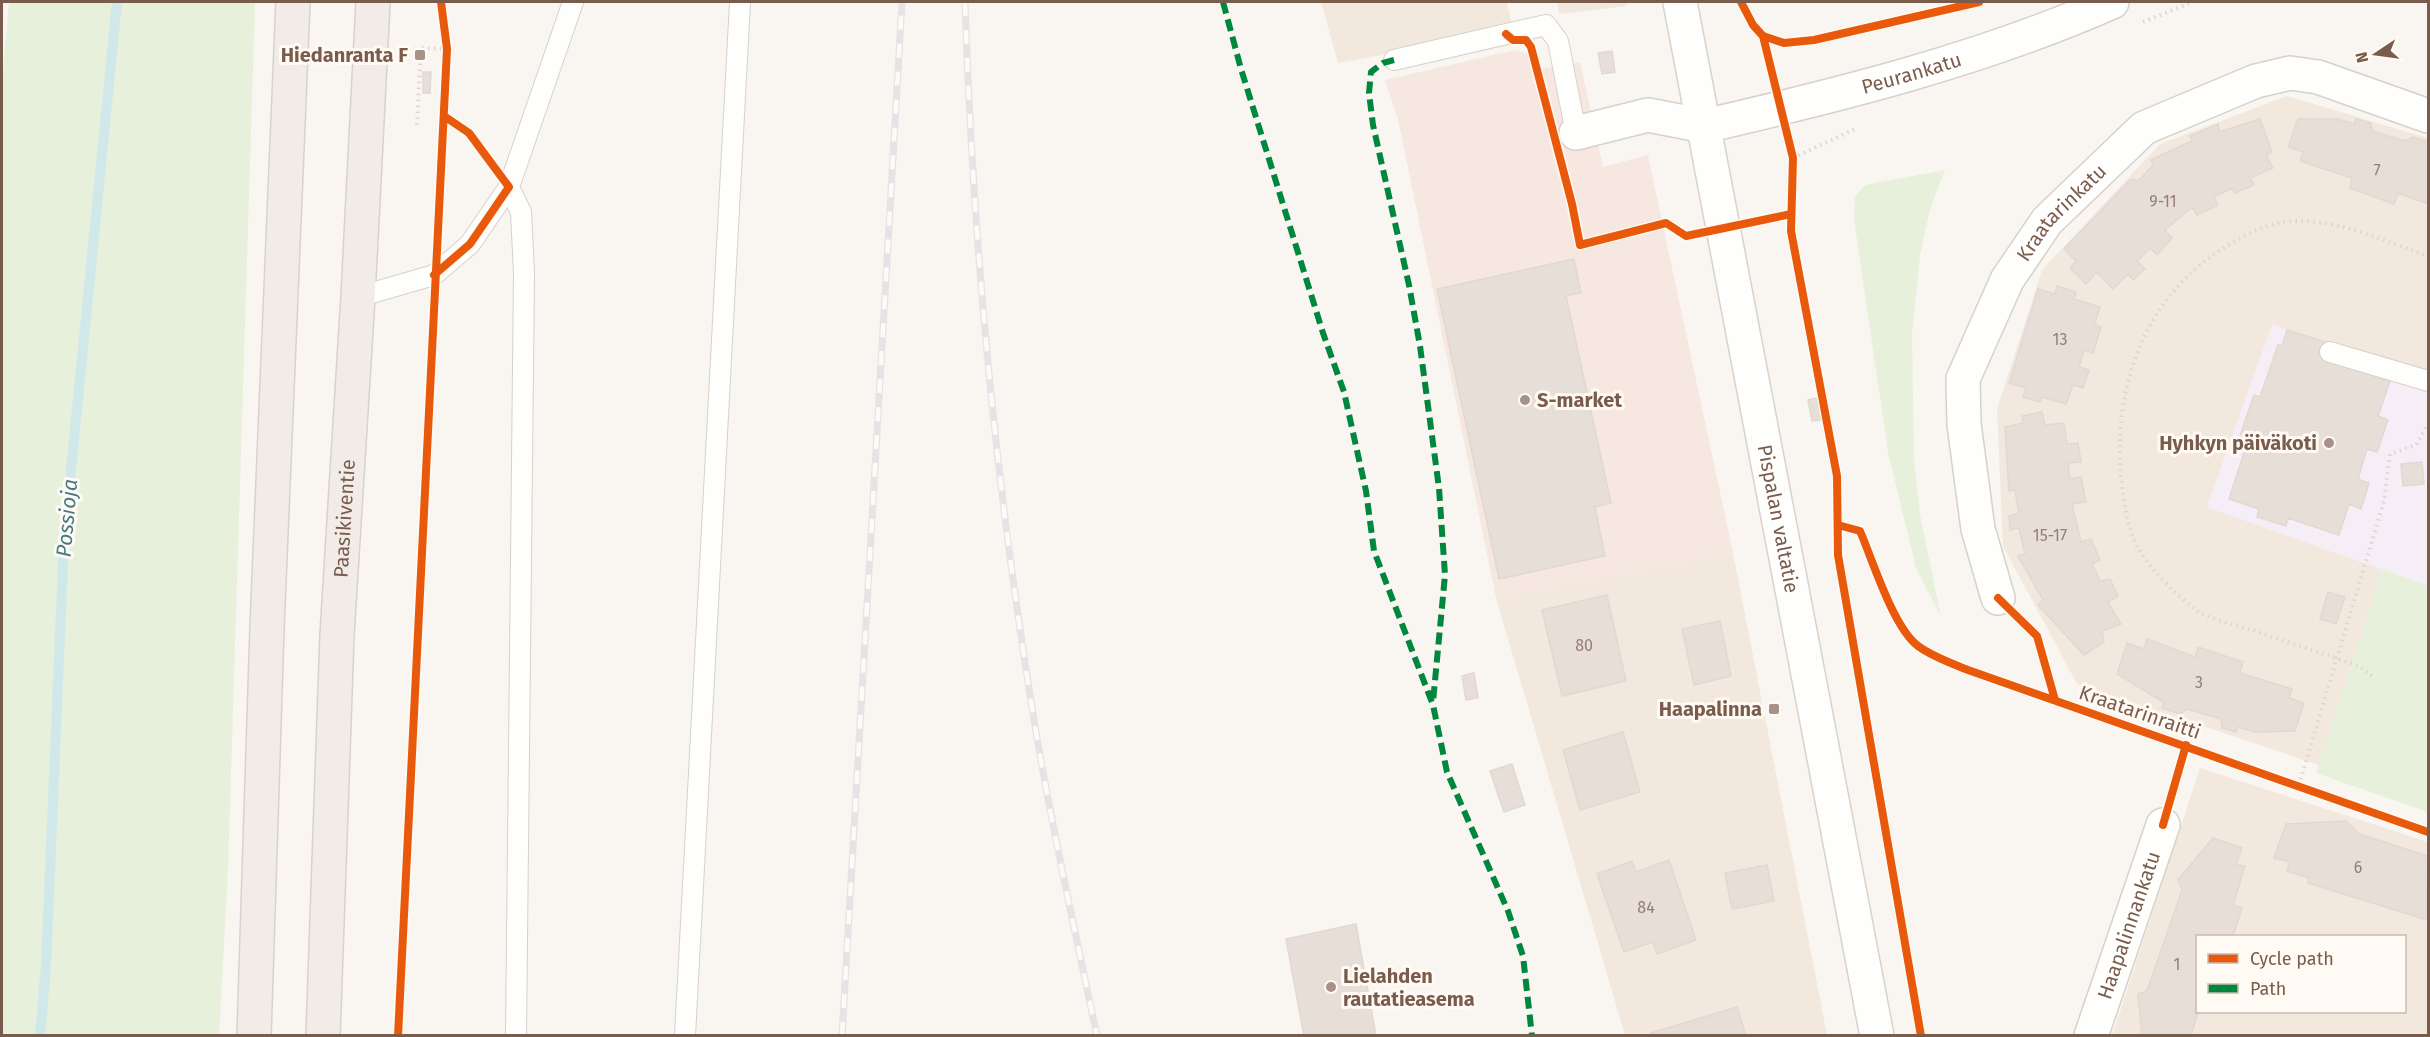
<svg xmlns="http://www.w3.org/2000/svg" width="2430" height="1037" font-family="'Fira Sans',sans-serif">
  <rect width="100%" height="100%" fill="#f9f5f0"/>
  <path fill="#f2e8de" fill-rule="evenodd" d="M1321 2H1510L1507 3 1513 31 1338 63Z
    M1557 2H1628L1626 6 1559 14Z
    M2287 96 2428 138V380L2208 507 2382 569 2319 765 2077 684 2003 546 1997 409 2042 270 2160 144Z
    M1733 553 1827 1035H1625L1496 598Z
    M2200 768 2428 842V1035L2112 1036ZM2198 936H2404V1012H2198Z"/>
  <path fill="#f6e8e1" d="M1515 50 1531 55 1534 70 1580 62 1603 167 1648 155 1733 553 1496 598 1398 119 1385 80Z"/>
  <path fill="#f6eef6" d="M2272 324 2428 380V586L2207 507Z"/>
  <path fill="#e7f0db" d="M9 2H255L228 870 219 1035H2V81Z
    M1945 170 1930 209 1920 255 1912 334 1914 458 1920 515 1941 617 1916 568 1888 452 1854 219 1855 197 1865 185Z
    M2382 569 2428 586V812L2316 773Z"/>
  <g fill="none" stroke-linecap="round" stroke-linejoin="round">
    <path stroke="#d0e8ea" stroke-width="10" d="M40 1036 46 965 64 541 117 2"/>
  </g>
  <path fill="#e6ded7" stroke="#e2d8d2" stroke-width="1.5" d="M1612 51 1615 72 1602 74 1598 53Z
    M423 72H431L430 93H423Z
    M2260 119 2272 152 2266 155 2273 168 2250 178 2254 185 2235 193 2232 188 2214 197 2218 205 2197 215 2192 207 2165 230 2172 238 2157 255 2150 248 2137 261 2145 269 2133 280 2128 274 2113 289 2097 272 2086 284 2070 268 2076 261 2064 249 2131 179 2138 181 2153 165 2151 160 2192 141 2190 136 2218 124 2219 132Z
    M2298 119H2338L2354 124 2356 119 2371 123 2372 131 2405 141 2413 137 2428 142V204L2398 193 2394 204 2350 188 2352 178 2300 161 2303 152 2288 147Z
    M1574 259 1581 293 1566 296 1611 503 1595 507 1605 556 1499 579 1437 289Z
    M2057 286 2076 292 2074 299 2100 307 2094 325 2101 327 2093 353 2084 350 2079 367 2089 370 2083 388 2073 385 2066 404 2042 397 2040 402 2023 397 2026 388 2009 383 2038 289 2055 294Z
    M2287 330 2328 343 2323 359 2390 381 2378 416 2388 420 2377 452 2367 449 2358 479 2369 483 2361 509 2349 504 2339 535 2288 518 2286 526 2257 517 2259 509 2229 499 2246 447 2237 444 2254 395 2260 397 2278 345 2282 346Z
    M1817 398 1821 420 1812 421 1808 400Z
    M2042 412 2045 425 2064 423 2067 444 2078 443 2081 462 2068 463 2070 479 2081 477 2086 502 2072 504 2081 542 2091 539 2100 560 2092 564 2100 581 2110 579 2118 596 2108 602 2121 624 2102 631 2104 642 2084 655 2038 605 2043 600 2018 556 2025 554 2019 528 2010 530 2009 516 2019 513 2015 490 2009 491 2005 427 2023 423 2022 416Z
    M2422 462 2424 484 2403 486 2401 464Z
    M2328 592 2345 597 2336 624 2320 619Z
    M1607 595 1626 681 1562 696 1542 610Z
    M1720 621 1731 676 1694 685 1682 629Z
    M2147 639 2195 657 2198 647 2243 662 2240 673 2292 689 2289 698 2304 703 2295 731 2255 732 2238 727 2236 732 2222 728 2221 719 2187 709 2180 714 2162 708 2163 702 2117 674 2127 643 2144 649Z
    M1474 673 1478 698 1466 700 1462 676Z
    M1623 732 1640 792 1580 810 1563 750Z
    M1512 764 1525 805 1504 812 1490 771Z
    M2346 821 2359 834 2428 856 2427 920 2308 883 2309 878 2287 871 2290 862 2274 858 2286 824Z
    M2213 838 2242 848 2236 864 2245 866 2233 905 2242 908 2233 936H2198V1012L2191 1036H2142L2138 994 2147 991 2182 890 2178 880Z
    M1669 860 1696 940 1657 954 1653 942 1624 952 1597 874 1632 861 1636 872Z
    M1767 865 1774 901 1732 909 1725 873Z
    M1356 924 1376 1036H1304L1286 939Z
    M1737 1007 1746 1036H1652L1651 1033Z"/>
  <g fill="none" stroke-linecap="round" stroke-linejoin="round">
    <defs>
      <path id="service" d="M1394 60 1546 25 1558 41 1576 133
        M509 187 521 212 524 273 516 1036
        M358 297 434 275 470 244 509 187 573 2
        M2330 352 2428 381
        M685 1036 740 2"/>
      <g id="minor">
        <path d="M1576 133 1648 115 1705 126"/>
        <path id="s1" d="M1998 598 1978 529 1964 424 1963 379 2007 280 2047 221 2144 128 2256 81 2290 73 2318 77 2428 116"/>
        <path id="s2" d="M2091 1036 2163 825"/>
      </g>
      <g id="tertiary">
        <path id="s3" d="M1705 126C1843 94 1983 59 2112 2"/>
      </g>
      <g id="secondary">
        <path id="s4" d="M1680 2 1877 1036"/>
      </g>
      <g id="trunk">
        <path d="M254 1036 267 628 293 2"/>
        <path id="s5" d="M323 1036 337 635 358 297 373 2"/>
      </g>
    </defs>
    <use href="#service" stroke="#d7d1cb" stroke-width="22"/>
    <use href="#minor" stroke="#d7d1cb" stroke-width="36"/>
    <use href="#tertiary" stroke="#d7d1cb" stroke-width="36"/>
    <use href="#secondary" stroke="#d9d2cb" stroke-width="36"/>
    <use href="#trunk" stroke="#dad1cc" stroke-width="36"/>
    <path stroke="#dcd5d0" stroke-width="4" stroke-dasharray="1.5 4.5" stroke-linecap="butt" d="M2143 22 2192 2
      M417 125 421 48 447 49
      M1793 158 1857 128
      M2372 676 2359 666C2319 652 2279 639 2239 626 2226 622 2207 619 2196 610 2177 595 2152 572 2140 551 2128 533 2125 507 2122 486 2111 395 2141 300 2222 249 2239 238 2263 225 2284 222 2333 216 2383 241 2428 256
      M2299 785 2384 501 2390 454 2416 445 2428 424"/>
    <use href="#service" stroke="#fefefd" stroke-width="20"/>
    <use href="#minor" stroke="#fefefd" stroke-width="33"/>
    <use href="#tertiary" stroke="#fefefd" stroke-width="33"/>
    <use href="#secondary" stroke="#fefefd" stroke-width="33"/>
    <use href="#trunk" stroke="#f2ece8" stroke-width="33"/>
    <defs>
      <path id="rail" d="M965 2C973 246 996 491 1036 732 1053 834 1076 935 1097 1036
        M842 1036 902 2"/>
    </defs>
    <use href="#rail" stroke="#e6e3e7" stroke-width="7"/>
    <use href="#rail" stroke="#fffaf3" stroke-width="4.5" stroke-dasharray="14" stroke-linecap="butt"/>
    <path stroke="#00873e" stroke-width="6" stroke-dasharray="12 6" stroke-linecap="butt" d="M1223 2 1241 69 1323 333 1344 392 1366 491 1374 551 1433 705 1447 772 1508 911 1523 956 1532 1036
      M1394 60 1383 63 1371 72 1369 93 1373 125 1409 285 1420 346 1439 488 1445 575 1433 702"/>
    <defs>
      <path id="cycleway" d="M1741 2 1753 25 1763 36 1793 158 1791 231 1837 476 1838 555 1921 1036
        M1506 34 1513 40H1526L1531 47 1572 204 1580 245 1666 223 1686 236 1791 214
        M1763 36 1784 43 1814 40 1979 2
        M434 275 470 244 509 187 469 133 444 116
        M1838 525 1860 531C1873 561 1893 627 1918 646 1933 657 1951 663 1968 670L2428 832
        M1998 598 2037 636 2055 700
        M2163 825 2186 745
        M398 1036 447 49 441 2"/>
    </defs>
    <use href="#cycleway" stroke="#fffaf3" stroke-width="11"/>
    <use href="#cycleway" stroke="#e8590c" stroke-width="8"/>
  </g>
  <g fill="#a69286" stroke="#fffaf3" stroke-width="2">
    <rect x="414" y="49" width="12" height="12" rx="3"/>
    <circle cx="1525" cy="400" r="6"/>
    <circle cx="2329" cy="443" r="6"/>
    <rect x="1768" y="703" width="12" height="12" rx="3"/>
    <circle cx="1331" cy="987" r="6"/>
  </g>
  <g text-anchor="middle" stroke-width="6" stroke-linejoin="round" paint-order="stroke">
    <g font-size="16" fill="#977e72">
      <text x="2377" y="176">7</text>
      <text x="2163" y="207">9-11</text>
      <text x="2060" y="345">13</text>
      <text x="2050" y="541">15-17</text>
      <text x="1584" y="651">80</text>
      <text x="2199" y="688">3</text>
      <text x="2358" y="873">6</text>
      <text x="1646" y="913">84</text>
      <text x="2177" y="970">1</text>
    </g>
    <g font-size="20" font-weight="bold" fill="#7a5c4d" stroke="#fffaf3" text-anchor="end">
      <text x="408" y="62">Hiedanranta F</text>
      <text x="1537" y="407" text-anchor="start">S-market</text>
      <text x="2317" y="450">Hyhkyn päiväkoti</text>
      <text x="1762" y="716">Haapalinna</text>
      <text x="1343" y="983" text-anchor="start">Lielahden<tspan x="1343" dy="23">rautatieasema</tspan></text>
    </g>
    <g font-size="20" fill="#7a5c4d" stroke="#fffaf3">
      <text dy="7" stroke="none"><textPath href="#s3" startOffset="213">Peurankatu</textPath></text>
      <text dy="7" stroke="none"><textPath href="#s1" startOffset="418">Kraatarinkatu</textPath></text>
      <text dy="7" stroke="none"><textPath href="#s5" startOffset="518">Paasikiventie</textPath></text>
      <text dy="7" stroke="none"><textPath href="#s4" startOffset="526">Pispalan valtatie</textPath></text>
      <text transform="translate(2140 712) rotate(19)" y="7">Kraatarinraitti</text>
      <text dy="7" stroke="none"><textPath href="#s2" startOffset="117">Haapalinnankatu</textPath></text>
    </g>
    <g font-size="21" font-style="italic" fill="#437c86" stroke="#fffaf3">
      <text transform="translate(67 518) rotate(-85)" y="7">Possioja</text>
    </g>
  </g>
  <rect width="2430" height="1037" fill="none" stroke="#7a5c4d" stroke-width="6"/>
  <rect x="2196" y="935" width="210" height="78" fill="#fffaf3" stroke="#cabbb1" stroke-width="1.5"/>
  <rect x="2208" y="954" width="30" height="9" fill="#e8590c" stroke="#cabbb1" stroke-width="1.5"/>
  <text x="2250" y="965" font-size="18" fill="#7a5c4d">Cycle path</text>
  <rect x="2208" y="984" width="30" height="9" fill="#00873e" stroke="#cabbb1" stroke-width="1.5"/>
  <text x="2250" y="995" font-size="18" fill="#7a5c4d">Path</text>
  <g transform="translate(2376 54) rotate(257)" stroke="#fffaf3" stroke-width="4.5" paint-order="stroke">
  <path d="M0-4.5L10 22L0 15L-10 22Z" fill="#7a5c4d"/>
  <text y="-9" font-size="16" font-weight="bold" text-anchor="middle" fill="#7a5c4d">N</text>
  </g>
</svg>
